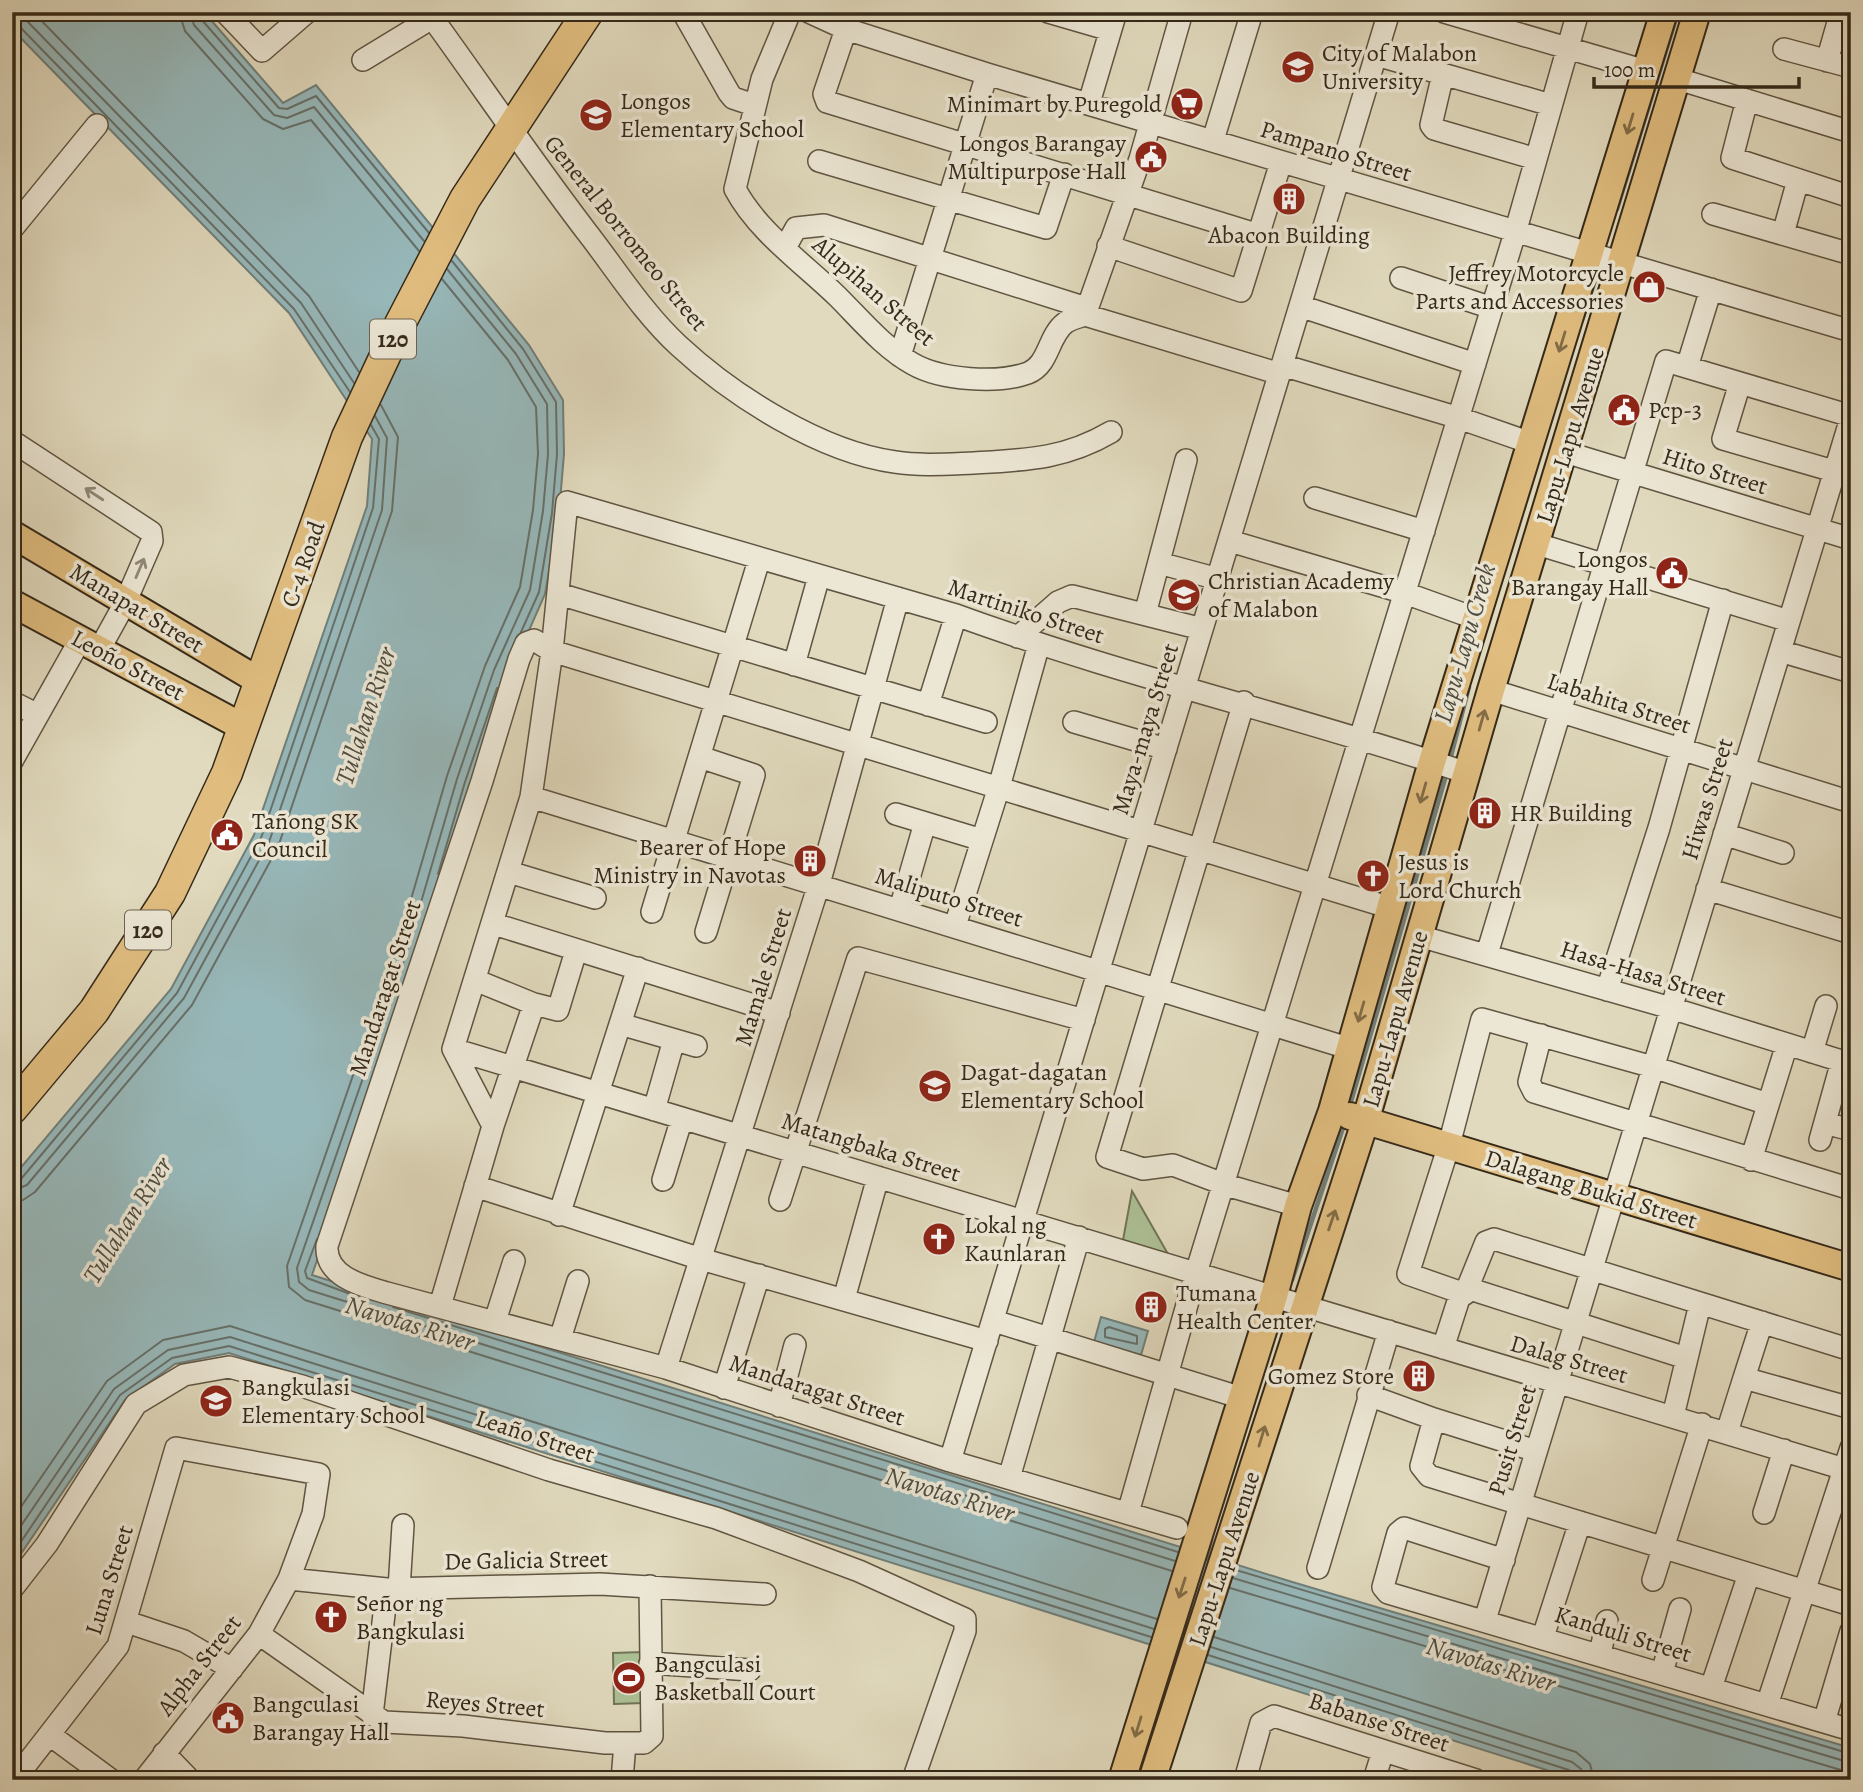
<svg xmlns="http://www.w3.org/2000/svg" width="1863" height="1792" font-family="Alegreya,serif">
  <rect width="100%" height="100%" fill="#e1dabe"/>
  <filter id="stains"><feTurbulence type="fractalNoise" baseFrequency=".00286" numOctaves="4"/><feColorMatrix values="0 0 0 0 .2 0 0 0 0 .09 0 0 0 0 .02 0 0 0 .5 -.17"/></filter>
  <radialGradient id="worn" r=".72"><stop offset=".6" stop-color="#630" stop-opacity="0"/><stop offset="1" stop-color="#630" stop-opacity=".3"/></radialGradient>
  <path fill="#adc196" stroke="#717558" stroke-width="2" d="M1132 1191 1168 1254 1123 1240Z
    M643 1652 644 1703 614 1704 613 1653Z"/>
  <path fill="#97b8ba" stroke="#707f7a" stroke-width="2" d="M12 12H204L283 103 316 85 529 345 563 400 564 454 559 513 545 594 509 676 420 962 312 1275 1289 1581 1851 1748V1780H1578L229 1353 175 1364 125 1400 12 1567V1178L171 989 254 835 367 506 372 439 289 313 12 29Z
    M1101 1317 1148 1331 1141 1355 1094 1342Z"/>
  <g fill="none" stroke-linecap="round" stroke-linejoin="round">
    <path stroke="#66706a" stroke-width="2" d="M33 12 309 296 359 372
      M179 12 185 31 263 119 283 129 311 120 419 251
      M190 12 194 25 274 115 287 118 314 107 424 241
      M199 12 201 19 279 108 287 109 316 96 429 233
      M12 16 27 21 301 303 354 383
      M12 24 20 27 294 309 350 392
      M452 261 523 349 556 402 557 454 552 513 539 592 521 632
      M447 269 516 354 547 404 548 454 543 511 530 590 494 670 457 779 405 957 297 1268 299 1282 309 1290 1175 1561
      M442 279 508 360 536 407 538 454 533 510 520 587 485 666 447 776 395 954 287 1266 289 1287 305 1300 1172 1571
      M438 874 465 782 497 688
      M12 1182 21 1179 177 993 261 838 373 508 379 439 371 425
      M12 1191 27 1185 184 998 269 842 382 510 387 438 375 416
      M12 1201 23 1200 35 1192 192 1005 278 847 392 511 398 437 381 405
      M317 1239 305 1271 307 1278 353 1295
      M393 1307 1178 1552
      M1109 1327 1137 1336V1344L1105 1337V1329Z
      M12 1520 107 1381 163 1340 230 1326 1157 1619
      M12 1539 114 1389 168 1350 230 1337 1154 1629
      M12 1555 120 1395 172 1358 229 1346 1151 1637
      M1236 1570 1851 1754
      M1233 1578 1851 1763
      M1230 1588 1851 1773
      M1214 1637 1576 1752 1590 1764 1594 1780
      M1211 1647 1572 1762 1581 1769 1584 1780
      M1208 1655 1569 1770 1575 1780"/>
    <path stroke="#707f7a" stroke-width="4.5" d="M1617 209 1678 12
      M1582 320 1596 277
      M1450 760 1469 687
      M1350 1105 1447 772
      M1292 1280 1345 1122
      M1206 1559 1211 1540"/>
    <defs>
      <path id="minor" d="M225 12 262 51 307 12
        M428 12C481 85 531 159 586 231 615 268 643 313 679 346 733 396 821 452 895 462 921 466 947 464 974 463 1026 460 1065 459 1111 432
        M683 12 729 93 733 98 754 105
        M790 12 762 79 735 189C758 232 803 263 838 297 861 320 884 348 913 364 941 380 998 384 1028 373 1049 365 1048 336 1065 323 1070 319 1079 317 1085 315L1280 374
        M809 12 846 29 987 74 1851 331
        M1048 12 1110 30
        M1444 12 1646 71
        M846 29 824 94 827 102 1259 235
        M1784 49 1851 67
        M1376 55 1551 105
        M363 60 432 18
        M1827 61 1841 12
        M1443 74 1431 125 1434 129 1536 159
        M1678 79 1851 132
        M1747 100 1732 158 1851 197
        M1089 103 1116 12
        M1213 140 1252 12
        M819 161 1046 228 1064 174
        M1713 214 1851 254
        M12 229 97 125
        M1783 234 1798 180
        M1108 246 1241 291 1281 162
        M785 248 796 228 824 225 1080 306 1086 311
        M1401 278 1492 308
        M1300 306 1475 364
        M1085 315 1140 159 1182 12
        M900 356 987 74
        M1282 365 1459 418 1531 443
        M1687 367 1711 289
        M1740 383 1723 439 1851 476
        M12 441 151 532 152 541 125 603 99 650
        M1565 452 1851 539
        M1315 498 1424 531
        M1230 541 1405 593 1477 619
        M1537 544 1789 621
        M1159 563 1218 579
        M559 594 986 722
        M1145 614 1186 460
        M1018 637 1058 602 1072 596 1202 629
        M1780 651 1851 672
        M794 665 819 576
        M1491 690 1851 802
        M12 702 38 715
        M1244 702 1107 1157 1143 1169 1173 1165 1226 1185 1298 1206
        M928 705 956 615
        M1074 722 1166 749
        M700 757 754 775 706 932
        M12 761 80 640
        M531 797 1351 1049
        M896 814 982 840
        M1724 834 1783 853
        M509 872 595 898
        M1707 889 1851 933
        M900 909 925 823
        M652 912 759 560
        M494 924 779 1013
        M955 926 999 787 1039 644
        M1419 936 1671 1008 1851 1064
        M1487 954 1666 361 1851 416
        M475 980 534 1004
        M1607 990 1659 828 1723 600
        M620 1024 696 1046
        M1541 1035 1529 1082 1534 1092 1851 1189
        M453 1049 1851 1471
        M1812 1052 1826 1006
        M1768 1104 1653 1067 1482 1019 1449 1145 1408 1274 1465 1294 1486 1242 1494 1239 1851 1350
        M654 1110 674 1040
        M1825 1123 1851 1130
        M493 1126 453 1049 531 797 552 651 567 502 956 615C1123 676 1298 716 1467 773
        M1820 1140 1842 1061
        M1751 1160 1787 1044
        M663 1180 682 1118
        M475 1186 701 1259 987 1341
        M780 1200 858 958 1084 1020
        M559 1215 638 968
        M1467 1288 1686 1358
        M844 1299 878 1177
        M440 1306 493 1126 534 1004 558 1010 576 951
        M495 1321 514 1261
        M994 1321 1242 1398
        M1762 1322 1744 1378 1851 1408
        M560 1339 578 1281
        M1443 1348 1461 1292
        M666 1368 819 884 898 598
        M724 1388 759 1275
        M1368 1395 1434 1419 1421 1466 1429 1476 1851 1605
        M779 1406 795 1345
        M1673 1416 1700 1304
        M1434 1419 1536 1451
        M1727 1432 1744 1378
        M950 1461 1389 12
        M1009 1478 1079 1237
        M1128 1513 1196 1273 1515 233 1578 12
        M1764 1513 1784 1450
        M1177 1528 950 1461 666 1368 387 1293C363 1286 325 1277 327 1246L482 781 519 659 526 643 534 640 552 651 1391 908
        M1504 1560 1404 1528 1398 1533 1383 1587 1388 1593 1851 1730
        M1318 1568 1389 1331
        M289 1579 387 1589 600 1584 765 1594
        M1653 1580 1702 1424
        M12 1589 47 1544 136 1404 184 1375 229 1367 302 1386 549 1470 716 1518 859 1571 965 1619V1631L913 1780
        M399 1589 403 1525
        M1485 1620 1851 418
        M127 1622 184 1641 232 1669
        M259 1634 384 1722 463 1726 605 1743H644L652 1736 650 1586
        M1543 1637 1580 1522
        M1600 1654 1607 1621
        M650 1663 750 1670
        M1662 1673 1680 1609
        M1711 1688 1749 1574
        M1767 1705 1851 1448
        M372 1715 387 1589
        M1824 1722 1851 1631
        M50 1735 111 1780
        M164 1753 190 1780
        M14 1780 118 1646 176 1448 319 1474 313 1514 289 1579 259 1634 144 1780
        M622 1780 625 1743
        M1245 1780 1261 1723 1274 1716 1476 1780
        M1374 1780 1383 1751"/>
      <path id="major" d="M12 534 261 682
        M12 603 243 727
        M1350 1116 1851 1268
        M1122 1780 1274 1296 1298 1206 1332 1111 1432 762 1664 12
        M1152 1780 1365 1122 1491 690 1697 12"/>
      <path id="highway" d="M12 1109 94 1011 170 893 227 773 347 437 400 324 465 199 588 12"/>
    </defs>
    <use href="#minor" stroke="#605542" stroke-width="24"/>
    <use href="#major" stroke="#352919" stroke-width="30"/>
    <use href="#highway" stroke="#352919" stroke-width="33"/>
    <use href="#minor" stroke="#ece7d5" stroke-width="21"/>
    <use href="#major" stroke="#e0bd7f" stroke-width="26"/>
    <use href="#highway" stroke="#e0bd7f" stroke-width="30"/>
  </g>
  <defs><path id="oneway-shaft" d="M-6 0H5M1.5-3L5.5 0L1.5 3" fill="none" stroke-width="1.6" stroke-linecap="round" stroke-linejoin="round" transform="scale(1.75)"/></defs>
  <g stroke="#826c47">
    <use href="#oneway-shaft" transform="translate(1630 124) rotate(107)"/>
    <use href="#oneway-shaft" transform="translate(1562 342) rotate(107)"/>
    <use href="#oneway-shaft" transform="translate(1482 720) rotate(-74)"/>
    <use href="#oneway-shaft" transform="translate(1423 793) rotate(106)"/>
    <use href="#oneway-shaft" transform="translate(1361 1012) rotate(106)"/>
    <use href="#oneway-shaft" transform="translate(1332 1220) rotate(-71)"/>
    <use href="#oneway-shaft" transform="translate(1262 1436) rotate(-73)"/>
    <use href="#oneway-shaft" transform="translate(1182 1588) rotate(108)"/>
    <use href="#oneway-shaft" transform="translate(1138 1727) rotate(107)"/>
  </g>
  <g stroke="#908877">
    <use href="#oneway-shaft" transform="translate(94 494) rotate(-147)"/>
    <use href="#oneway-shaft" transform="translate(140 568) rotate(-67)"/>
  </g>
  <defs>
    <symbol id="university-disc" viewBox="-11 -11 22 22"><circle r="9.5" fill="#8f2418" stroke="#ece7d5"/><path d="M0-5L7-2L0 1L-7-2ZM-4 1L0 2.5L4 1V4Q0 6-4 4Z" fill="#fff"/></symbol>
    <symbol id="supermarket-disc" viewBox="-11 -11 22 22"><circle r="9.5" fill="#8f2418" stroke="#ece7d5"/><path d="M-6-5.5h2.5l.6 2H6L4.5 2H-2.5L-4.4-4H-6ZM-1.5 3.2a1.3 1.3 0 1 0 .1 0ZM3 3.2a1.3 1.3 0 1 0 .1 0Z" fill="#fff"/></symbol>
    <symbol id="school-disc" viewBox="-11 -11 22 22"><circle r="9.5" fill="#8f2418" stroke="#ece7d5"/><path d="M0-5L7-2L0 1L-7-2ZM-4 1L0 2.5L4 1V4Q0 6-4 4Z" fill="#fff"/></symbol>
    <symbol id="civic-disc" viewBox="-11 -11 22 22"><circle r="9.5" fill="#8f2418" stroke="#ece7d5"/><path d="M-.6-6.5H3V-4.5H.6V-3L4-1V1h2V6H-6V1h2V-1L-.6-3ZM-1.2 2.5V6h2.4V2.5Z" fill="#fff"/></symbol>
    <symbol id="building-disc" viewBox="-11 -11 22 22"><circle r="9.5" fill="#8f2418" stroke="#ece7d5"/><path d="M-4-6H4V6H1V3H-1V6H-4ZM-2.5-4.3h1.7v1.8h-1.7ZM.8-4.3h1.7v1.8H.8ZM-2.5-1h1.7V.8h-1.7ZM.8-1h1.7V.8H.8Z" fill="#fff"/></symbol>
    <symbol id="shop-disc" viewBox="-11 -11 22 22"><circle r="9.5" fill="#8f2418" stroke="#ece7d5"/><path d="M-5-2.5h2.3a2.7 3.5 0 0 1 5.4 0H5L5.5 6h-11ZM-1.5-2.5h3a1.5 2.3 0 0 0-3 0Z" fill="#fff"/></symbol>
    <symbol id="church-disc" viewBox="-11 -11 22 22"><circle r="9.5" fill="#8f2418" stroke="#ece7d5"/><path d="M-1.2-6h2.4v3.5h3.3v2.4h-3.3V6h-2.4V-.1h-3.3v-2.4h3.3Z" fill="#fff"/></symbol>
    <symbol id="stadium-disc" viewBox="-11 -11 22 22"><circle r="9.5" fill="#8f2418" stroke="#ece7d5"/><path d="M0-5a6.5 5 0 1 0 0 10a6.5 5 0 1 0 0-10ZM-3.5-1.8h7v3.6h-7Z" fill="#fff"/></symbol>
  </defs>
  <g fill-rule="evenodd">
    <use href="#university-disc" x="1279" y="48" width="38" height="38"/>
    <use href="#supermarket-disc" x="1168" y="85" width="38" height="38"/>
    <use href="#school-disc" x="577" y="96" width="38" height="38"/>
    <use href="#civic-disc" x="1132" y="138" width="38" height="38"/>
    <use href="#building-disc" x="1270" y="180" width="38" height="38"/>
    <use href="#shop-disc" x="1630" y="268" width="38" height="38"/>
    <use href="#civic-disc" x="1605" y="391" width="38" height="38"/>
    <use href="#civic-disc" x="1653" y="554" width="38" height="38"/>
    <use href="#school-disc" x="1165" y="576" width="38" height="38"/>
    <use href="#building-disc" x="1466" y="794" width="38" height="38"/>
    <use href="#civic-disc" x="208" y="816" width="38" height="38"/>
    <use href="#building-disc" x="791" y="842" width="38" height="38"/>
    <use href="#church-disc" x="1354" y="857" width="38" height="38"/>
    <use href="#school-disc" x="916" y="1067" width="38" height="38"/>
    <use href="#church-disc" x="920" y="1220" width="38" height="38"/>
    <use href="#building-disc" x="1132" y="1288" width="38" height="38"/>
    <use href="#building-disc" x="1400" y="1357" width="38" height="38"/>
    <use href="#school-disc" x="197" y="1382" width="38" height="38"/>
    <use href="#church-disc" x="312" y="1598" width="38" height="38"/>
    <use href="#stadium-disc" x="610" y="1659" width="38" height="38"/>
    <use href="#civic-disc" x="209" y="1699" width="38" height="38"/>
  </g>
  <g text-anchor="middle" stroke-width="7" stroke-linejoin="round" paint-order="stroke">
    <g fill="#ece7d5" stroke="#6c6251" stroke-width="2">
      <rect x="370" y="319.5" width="46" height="39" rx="5"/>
      <rect x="125" y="910.5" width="46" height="39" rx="5"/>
    </g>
    <g font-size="23" font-weight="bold" fill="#352919">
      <text x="393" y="347">120</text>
      <text x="148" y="938">120</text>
    </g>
    <g font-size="24" fill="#352919" stroke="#ece7d5" text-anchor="start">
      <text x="1322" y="61">City of Malabon<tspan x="1322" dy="28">University</tspan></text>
      <text x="620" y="109">Longos<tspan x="620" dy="28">Elementary School</tspan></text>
      <text x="1162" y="112" text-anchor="end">Minimart by Puregold</text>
      <text x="1126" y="151" text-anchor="end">Longos Barangay<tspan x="1126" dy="28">Multipurpose Hall</tspan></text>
      <text x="1289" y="243" text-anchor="middle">Abacon Building</text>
      <text x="1624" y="281" text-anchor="end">Jeffrey Motorcycle<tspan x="1624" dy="28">Parts and Accessories</tspan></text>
      <text x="1648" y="418">Pcp-3</text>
      <text x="1648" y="567" text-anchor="end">Longos<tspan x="1648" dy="28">Barangay Hall</tspan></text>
      <text x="1208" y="589">Christian Academy<tspan x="1208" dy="28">of Malabon</tspan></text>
      <text x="1510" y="821">HR Building</text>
      <text x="252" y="829">Tañong SK<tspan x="252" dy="28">Council</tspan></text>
      <text x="786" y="855" text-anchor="end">Bearer of Hope<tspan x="786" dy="28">Ministry in Navotas</tspan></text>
      <text x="1398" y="870">Jesus is<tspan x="1398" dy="28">Lord Church</tspan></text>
      <text x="960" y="1080">Dagat-dagatan<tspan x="960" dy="28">Elementary School</tspan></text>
      <text x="964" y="1233">Lokal ng<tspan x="964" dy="28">Kaunlaran</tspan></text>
      <text x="1176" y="1301">Tumana<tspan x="1176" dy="28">Health Center</tspan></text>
      <text x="1394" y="1384" text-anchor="end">Gomez Store</text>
      <text x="241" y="1395">Bangkulasi<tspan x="241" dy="28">Elementary School</tspan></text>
      <text x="356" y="1611">Señor ng<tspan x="356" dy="28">Bangkulasi</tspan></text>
      <text x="654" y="1672">Bangculasi<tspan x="654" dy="28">Basketball Court</tspan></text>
      <text x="252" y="1712">Bangculasi<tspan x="252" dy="28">Barangay Hall</tspan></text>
    </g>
    <g font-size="24" fill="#352919" stroke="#ece7d5">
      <text transform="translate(1336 151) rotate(17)" y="8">Pampano Street</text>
      <text transform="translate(626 233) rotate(51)" y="8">General Borromeo Street</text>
      <text transform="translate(874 291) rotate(41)" y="8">Alupihan Street</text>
      <text transform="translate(1570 435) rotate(-73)" y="8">Lapu-Lapu Avenue</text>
      <text transform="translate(1715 471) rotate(17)" y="8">Hito Street</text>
      <text transform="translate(303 564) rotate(-71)" y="8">C-4 Road</text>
      <text transform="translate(137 608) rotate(31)" y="8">Manapat Street</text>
      <text transform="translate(1026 611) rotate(18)" y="8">Martiniko Street</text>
      <text transform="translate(128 665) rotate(28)" y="8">Leoño Street</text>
      <text transform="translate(1619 703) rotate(18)" y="8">Labahita Street</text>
      <text transform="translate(1145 729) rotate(-73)" y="8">Maya-maya Street</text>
      <text transform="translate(1707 799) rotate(-73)" y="8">Hiwas Street</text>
      <text transform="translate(949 897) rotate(17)" y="8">Maliputo Street</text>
      <text transform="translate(1643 973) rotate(17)" y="8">Hasa-Hasa Street</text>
      <text transform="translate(763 977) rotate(-73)" y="8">Mamale Street</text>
      <text transform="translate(385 988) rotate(-72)" y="8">Mandaragat Street</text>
      <text transform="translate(1395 1019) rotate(-74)" y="8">Lapu-Lapu Avenue</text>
      <text transform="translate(871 1147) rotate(17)" y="8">Matangbaka Street</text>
      <text transform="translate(1591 1189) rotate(17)" y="8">Dalagang Bukid Street</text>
      <text transform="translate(1569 1359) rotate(16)" y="8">Dalag Street</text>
      <text transform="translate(817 1390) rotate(18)" y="8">Mandaragat Street</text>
      <text transform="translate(535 1436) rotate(18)" y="8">Leaño Street</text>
      <text transform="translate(1512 1440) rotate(-73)" y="8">Pusit Street</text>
      <text transform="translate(1224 1559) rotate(-72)" y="8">Lapu-Lapu Avenue</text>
      <text transform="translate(526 1560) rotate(-1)" y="8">De Galicia Street</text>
      <text transform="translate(109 1580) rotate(-73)" y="8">Luna Street</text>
      <text transform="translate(1623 1634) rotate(17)" y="8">Kanduli Street</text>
      <text transform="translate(199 1665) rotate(-52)" y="8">Alpha Street</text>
      <text transform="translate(485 1704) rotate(5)" y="8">Reyes Street</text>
      <text transform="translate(1379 1722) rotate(18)" y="8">Babanse Street</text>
    </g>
    <g font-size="26" font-style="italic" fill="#4e4d41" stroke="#ece7d5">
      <text transform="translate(1464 643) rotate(-74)" y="9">Lapu-Lapu Creek</text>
      <text transform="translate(365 716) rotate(-72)" y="9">Tullahan River</text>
      <text transform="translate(127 1220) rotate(-58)" y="9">Tullahan River</text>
      <text transform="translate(410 1323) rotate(17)" y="9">Navotas River</text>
      <text transform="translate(950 1494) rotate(17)" y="9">Navotas River</text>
      <text transform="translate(1491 1664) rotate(17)" y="9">Navotas River</text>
    </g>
  </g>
  <rect width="1863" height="1792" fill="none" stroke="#e1dabe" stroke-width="42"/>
  <rect x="14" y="14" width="1835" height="1764" fill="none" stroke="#352919" stroke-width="3.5"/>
  <rect x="21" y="21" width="1821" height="1750" fill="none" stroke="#352919" stroke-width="2"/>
  <path d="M1594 77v10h205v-10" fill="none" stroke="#352919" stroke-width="3.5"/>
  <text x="1604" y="77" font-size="21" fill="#352919" stroke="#ece7d5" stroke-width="5" paint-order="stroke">100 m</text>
  <rect width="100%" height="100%" filter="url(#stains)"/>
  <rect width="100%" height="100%" fill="url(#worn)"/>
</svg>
